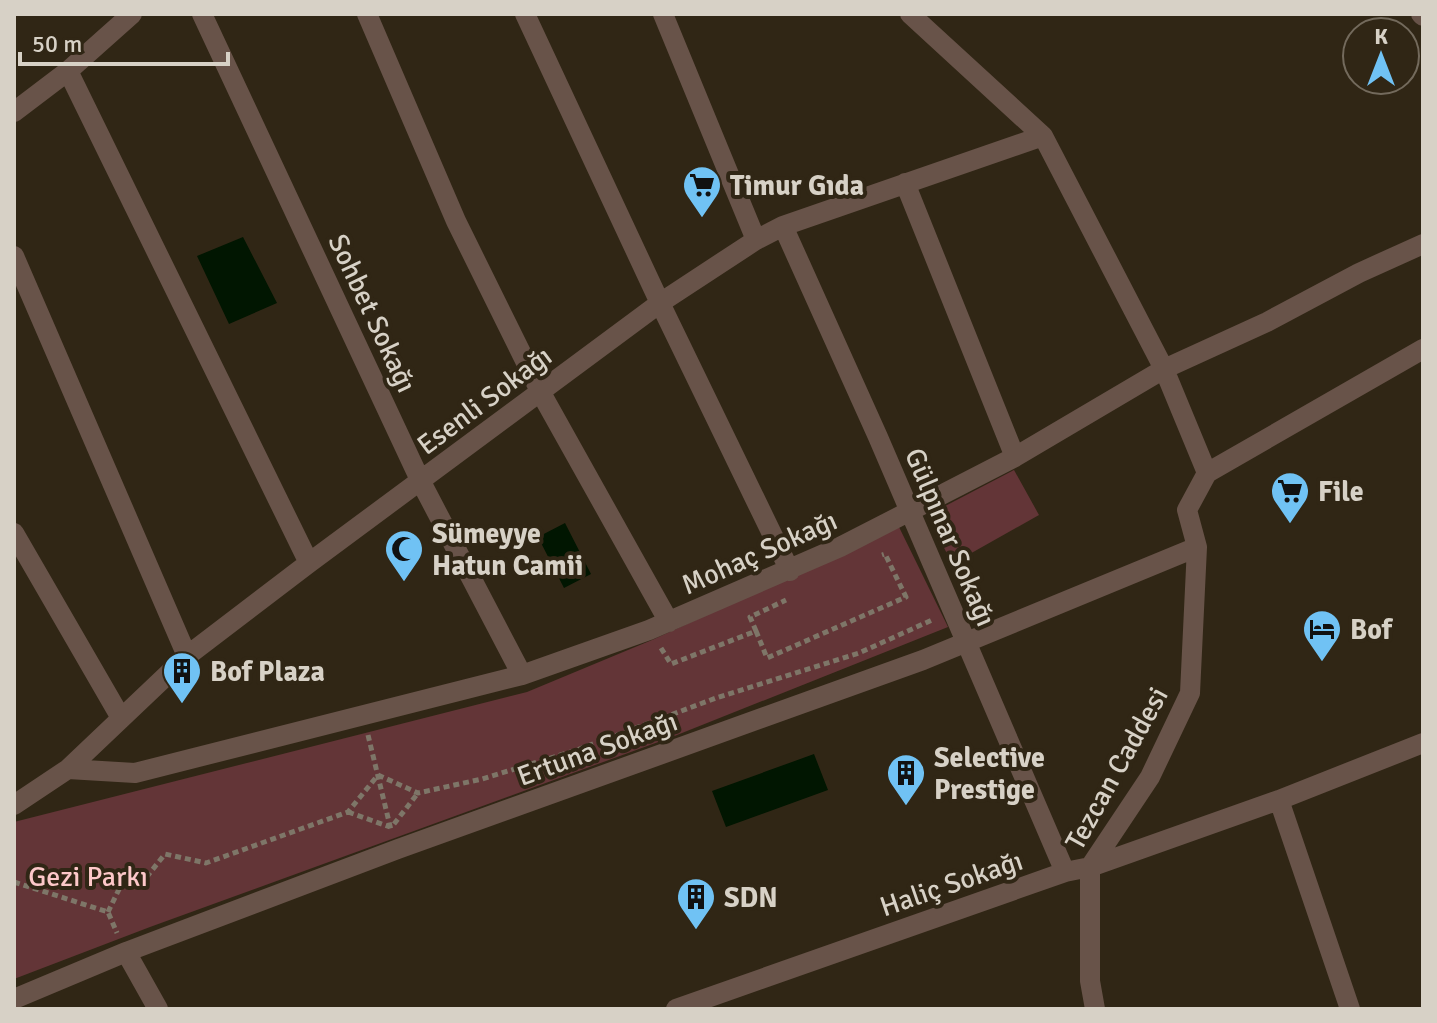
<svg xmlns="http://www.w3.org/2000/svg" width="1437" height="1023" font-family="Signika,sans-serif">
  <rect width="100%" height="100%" fill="#302615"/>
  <path fill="#633537" d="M1014 470 1039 515 952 564 928 515Z
    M899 527 948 627 672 737 150 927 14 979V822L527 692 652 640Z"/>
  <path fill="#011601" d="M243 237 277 303 229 324 197 256Z
    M565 523 591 574 564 588 538 537Z
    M814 754 828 790 726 827 712 791Z"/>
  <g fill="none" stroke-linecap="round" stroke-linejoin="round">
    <path stroke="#7e7668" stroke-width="5" stroke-dasharray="6 4" stroke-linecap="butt" d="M756 631 767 658 906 597 885 554 882 555
      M661 648 671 664 756 631 750 617 786 600
      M368 735 391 830
      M378 775 418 793 482 779 577 750 716 698 859 653 932 620
      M348 812 390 827
      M394 824 418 793
      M14 882 108 912 117 933
      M108 912 122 883 141 884 165 854 206 863 348 812 378 775"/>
    <path stroke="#685349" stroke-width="20" d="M202 14 421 482 522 675
      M367 14 456 221 541 393 669 622
      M525 14 660 303 790 571
      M663 14 756 240
      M910 14 1043 136 1164 369 1207 473
      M1421 14 1423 16
      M68 71 309 563
      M14 112 68 71 132 14
      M905 183 1015 457
      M783 226 878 437 1065 872
      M14 256 187 656
      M14 533 121 718
      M68 769 135 773 522 675 649 630 840 547 1015 457 1164 369 1267 322 1359 273 1423 244
      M1279 800 1350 1009
      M14 805 68 769 187 656 309 563 660 303 756 240 783 226 1043 136
      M126 952 158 1009
      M14 999 126 952 398 849 923 660 1197 547
      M676 1009 1065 872 1090 867 1279 800 1423 743
      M1095 1009 1090 981V867L1150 777 1190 693 1197 547 1187 510 1207 473 1423 349"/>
  </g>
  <defs>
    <symbol id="supermarket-pin" viewBox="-11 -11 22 30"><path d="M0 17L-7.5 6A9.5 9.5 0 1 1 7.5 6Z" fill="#70c2f4" stroke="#302615"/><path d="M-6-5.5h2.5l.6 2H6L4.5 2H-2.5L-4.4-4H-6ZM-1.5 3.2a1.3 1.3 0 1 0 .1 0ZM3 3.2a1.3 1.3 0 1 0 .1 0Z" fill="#111"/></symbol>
    <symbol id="mosque-pin" viewBox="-11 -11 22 30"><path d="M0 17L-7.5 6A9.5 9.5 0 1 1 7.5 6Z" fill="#70c2f4" stroke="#302615"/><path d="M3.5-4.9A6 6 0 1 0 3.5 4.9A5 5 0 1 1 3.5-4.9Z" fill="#111"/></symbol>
    <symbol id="hotel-pin" viewBox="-11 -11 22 30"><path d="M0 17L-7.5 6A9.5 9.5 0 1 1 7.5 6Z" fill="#70c2f4" stroke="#302615"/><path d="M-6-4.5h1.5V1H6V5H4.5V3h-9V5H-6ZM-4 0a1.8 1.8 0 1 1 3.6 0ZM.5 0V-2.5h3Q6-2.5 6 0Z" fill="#111"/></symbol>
    <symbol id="building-pin" viewBox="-11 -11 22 30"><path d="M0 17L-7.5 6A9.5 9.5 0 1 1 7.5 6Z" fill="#70c2f4" stroke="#302615"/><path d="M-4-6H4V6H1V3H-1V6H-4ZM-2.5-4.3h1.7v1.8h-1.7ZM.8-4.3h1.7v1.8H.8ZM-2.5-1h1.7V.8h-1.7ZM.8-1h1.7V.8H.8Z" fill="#111"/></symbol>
  </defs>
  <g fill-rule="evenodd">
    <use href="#supermarket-pin" x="680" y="163" width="44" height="60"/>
    <use href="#supermarket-pin" x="1268" y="469" width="44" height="60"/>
    <use href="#mosque-pin" x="382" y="527" width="44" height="60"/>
    <use href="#hotel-pin" x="1300" y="607" width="44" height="60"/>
    <use href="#building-pin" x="160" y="649" width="44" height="60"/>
    <use href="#building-pin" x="884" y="751" width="44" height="60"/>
    <use href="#building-pin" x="674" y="875" width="44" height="60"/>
  </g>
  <g text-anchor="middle" stroke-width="8" stroke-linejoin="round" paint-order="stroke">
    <g font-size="28" font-weight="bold" fill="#d7d1c6" stroke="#302615" text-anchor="start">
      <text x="730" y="195">Timur Gıda</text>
      <text x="1318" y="501">File</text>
      <text x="432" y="543">Sümeyye<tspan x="432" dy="32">Hatun Camii</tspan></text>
      <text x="1350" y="639">Bof</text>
      <text x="210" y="681">Bof Plaza</text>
      <text x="934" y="767">Selective<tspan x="934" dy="32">Prestige</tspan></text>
      <text x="724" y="907">SDN</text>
    </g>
    <g font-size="28" fill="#d7d1c6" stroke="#302615">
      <text transform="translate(373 313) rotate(65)" y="10">Sohbet Sokağı</text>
      <text transform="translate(484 400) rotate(-37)" y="10">Esenli Sokağı</text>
      <text transform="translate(951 537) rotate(67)" y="10">Gülpınar Sokağı</text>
      <text transform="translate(759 552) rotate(-24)" y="10">Mohaç Sokağı</text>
      <text transform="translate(597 748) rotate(-20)" y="10">Ertuna Sokağı</text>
      <text transform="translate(1116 768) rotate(-61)" y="10">Tezcan Caddesi</text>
      <text transform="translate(951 883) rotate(-19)" y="10">Haliç Sokağı</text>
    </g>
    <g font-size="28" fill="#fdc8c9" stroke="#302615">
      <text x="88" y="886">Gezi Parkı</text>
    </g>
  </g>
  <rect width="1437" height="1023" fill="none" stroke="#d7d1c6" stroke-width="32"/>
  <g transform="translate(1381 56)"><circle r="38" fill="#302615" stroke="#736a5c" stroke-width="2"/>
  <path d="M0-6L14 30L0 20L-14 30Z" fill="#70c2f4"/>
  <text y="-12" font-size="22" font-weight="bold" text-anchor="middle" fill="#d7d1c6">K</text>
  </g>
  <path d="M20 52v12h208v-12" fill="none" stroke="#d7d1c6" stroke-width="4"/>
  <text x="32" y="52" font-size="24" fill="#d7d1c6" stroke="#302615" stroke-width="6" paint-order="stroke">50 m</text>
</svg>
